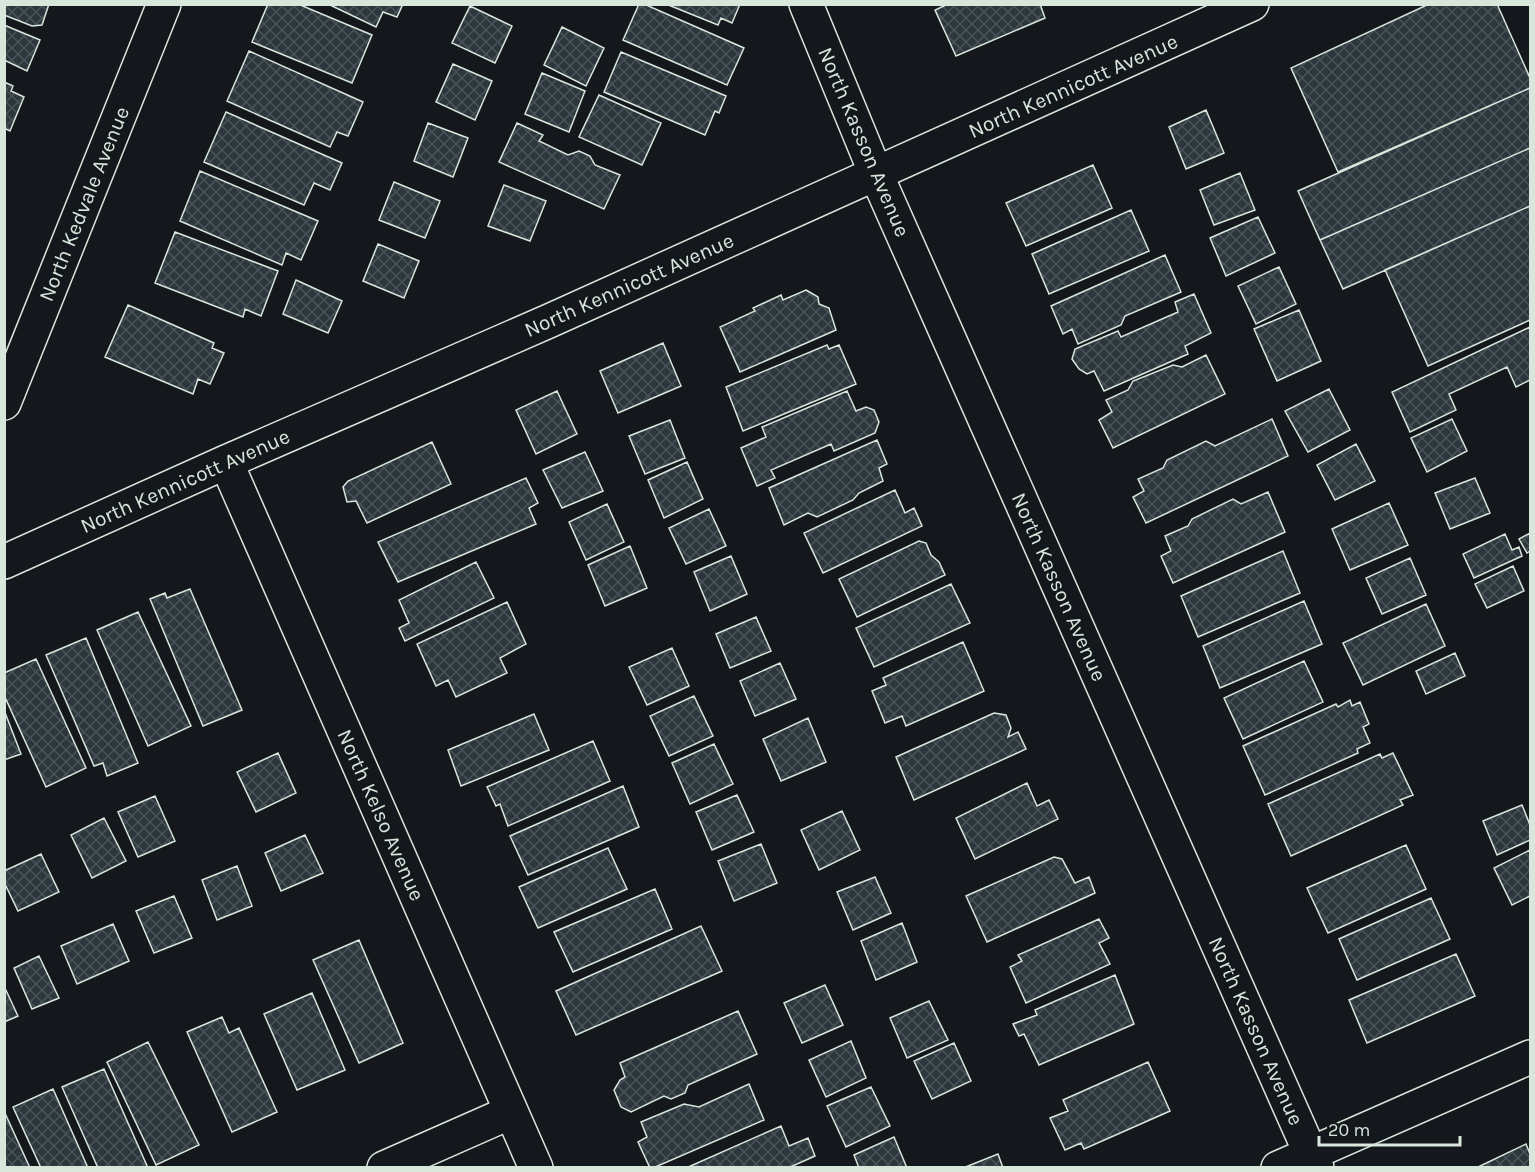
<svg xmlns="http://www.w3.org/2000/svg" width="1535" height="1172" font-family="Karla,sans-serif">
  <defs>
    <pattern id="building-cross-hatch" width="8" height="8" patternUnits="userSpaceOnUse" patternTransform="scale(1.5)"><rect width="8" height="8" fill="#2c363c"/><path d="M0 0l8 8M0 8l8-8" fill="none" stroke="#4a5358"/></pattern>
  </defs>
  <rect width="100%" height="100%" fill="#14181c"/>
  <path fill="url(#building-cross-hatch)" stroke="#d8e6dc" stroke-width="1.5" d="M4 4H49L42 25 32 26 4 15Z
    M268 4H298L372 35 352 83 252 42Z
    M328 4H403L397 17 383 12 376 27Z
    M639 4H644L744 48 727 85 623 40Z
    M666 4H740L732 23 721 18 718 25Z
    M948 4H1040L1045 18 956 56 935 10Z
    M1429 4H1497L1530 78V88L1338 172 1291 68Z
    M470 6 512 26 495 63 452 43Z
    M4 25 40 40 27 71 4 60Z
    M562 27 604 48 586 86 544 65Z
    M249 51 363 102 348 136 337 132 330 147 227 101Z
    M621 52 726 96 719 113 715 111 705 135 604 92Z
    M453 64 492 81 475 120 436 102Z
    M542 73 585 91 569 132 525 114Z
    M4 82 13 86 11 91 24 97 10 131 4 128Z
    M1530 88V148L1320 240 1298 191Z
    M599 95 661 123 642 165 579 137Z
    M1206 110 1224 153 1186 169 1169 127Z
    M226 112 342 163 330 190 314 183 304 205 204 162Z
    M428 123 468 138 453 177 414 161Z
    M517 123 543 135 539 141 568 155 579 151 590 156 595 165 620 175 604 209 499 162Z
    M1530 148V206L1343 289 1320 240Z
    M1093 165 1112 208 1026 246 1006 203Z
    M200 171 318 221 301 260 286 253 282 265 180 221Z
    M1240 173 1255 210 1214 225 1200 190Z
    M394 182 440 201 425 238 379 220Z
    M504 185 546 201 530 241 488 226Z
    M1530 206V320L1428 366 1385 270Z
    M1131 210 1149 251 1049 294 1032 254Z
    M1258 217 1275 253 1226 276 1210 238Z
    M175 232 278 271 261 316 245 309 243 317 155 283Z
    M378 244 419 261 404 298 363 281Z
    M1165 255 1181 292 1125 316 1121 325 1078 344 1072 329 1063 334 1051 306Z
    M1279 267 1296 304 1256 324 1238 286Z
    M296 280 342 301 328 333 283 314Z
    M806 290 818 297 819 304 829 308 836 330 740 372 720 327 755 311 753 308 781 295 783 300Z
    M1194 294 1211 333 1185 346 1188 354 1104 391 1094 371 1087 374 1079 369 1072 359 1075 349 1118 331 1121 337 1178 312 1175 302Z
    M128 305 214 343 212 348 224 353 210 384 198 379 193 394 105 357Z
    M1299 310 1321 361 1277 381 1254 329Z
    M1530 327V380L1516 387 1507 367 1449 394 1456 410 1410 432 1392 392Z
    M663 343 681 386 618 413 600 371Z
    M827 345 829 349 839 345 856 384 743 431 726 387Z
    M1206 355 1225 394 1113 448 1099 420 1112 412 1106 400 1128 390 1133 381 1173 365 1182 367Z
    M1329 389 1350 430 1308 452 1285 411Z
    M557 391 577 434 536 454 516 410Z
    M847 391 856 411 866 407 874 410 879 422 875 433 834 451 831 444 771 470 775 478 757 486 741 448 766 437 762 427Z
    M1272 419 1288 456 1146 523 1133 497 1144 491 1138 479 1163 468 1167 460 1206 441 1215 446Z
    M1452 419 1467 451 1427 472 1411 438Z
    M670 420 685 458 645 474 629 436Z
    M877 440 887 464 879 468 883 481 859 493 853 500 817 517 808 513 784 525 769 488Z
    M432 442 451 484 367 523 356 501 347 502 343 487 348 481Z
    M1356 444 1375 481 1335 500 1317 465Z
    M585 452 603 491 562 508 543 470Z
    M687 462 703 499 664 518 648 480Z
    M526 478 538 503 529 508 536 524 398 582 378 542Z
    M1475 478 1490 513 1450 529 1435 493Z
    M895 490 905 513 914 508 922 526 823 573 804 533Z
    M1268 492 1285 532 1173 583 1161 556 1171 551 1165 536 1188 526 1192 519 1233 499 1241 504Z
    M1389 503 1408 545 1350 570 1332 529Z
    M607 504 624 542 586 560 569 522Z
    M709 509 726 546 686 564 669 528Z
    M1530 533V551L1527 553 1519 539Z
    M1505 534 1512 550 1519 547 1522 556 1474 578 1463 554Z
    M919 541 926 543 931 555 939 562 945 575 857 617 839 579Z
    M630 546 647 588 605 606 588 565Z
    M1283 551 1300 593 1198 637 1181 596Z
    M731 556 747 594 710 611 694 572Z
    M1410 558 1426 595 1382 614 1366 578Z
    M476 562 494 598 405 641 399 628 409 623 399 600Z
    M1513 566 1524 591 1487 608 1475 584Z
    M951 584 970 623 874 667 856 628Z
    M190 589 242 710 203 726 150 599 165 593 167 598Z
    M1304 601 1322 644 1220 688 1203 646Z
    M507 602 526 644 500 658 507 673 456 697 448 680 436 686 417 644Z
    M1426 604 1445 646 1363 685 1343 643Z
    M138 612 191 726 148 746 97 630Z
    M756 617 771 651 730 668 716 634Z
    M86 638 138 763 107 776 103 763 94 766 46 655Z
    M963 642 984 691 906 726 902 716 885 723 872 691 886 685 883 678Z
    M672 648 689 686 647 705 629 667Z
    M1455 653 1465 676 1426 694 1416 671Z
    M36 659 86 768 46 787 4 695V673Z
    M1304 661 1323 702 1243 739 1224 698Z
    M780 663 796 699 755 716 740 681Z
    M694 696 713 736 669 756 650 716Z
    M1350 700 1352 706 1360 702 1369 724 1363 727 1370 743 1357 749 1358 753 1265 795 1243 746 1336 704 1338 707Z
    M4 710 21 754 4 760Z
    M994 713 1006 715 1011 728 1008 737 1018 732 1026 749 914 800 896 757Z
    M534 714 549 750 461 786 448 750Z
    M808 718 826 762 781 781 763 739Z
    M593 741 610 781 508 826 500 804 496 806 487 787Z
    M714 744 733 784 690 804 672 763Z
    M278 753 296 793 256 812 237 772Z
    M1393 753 1413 795 1400 800 1403 805 1291 856 1268 804 1380 754 1382 758Z
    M1027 783 1037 806 1049 800 1058 819 975 859 956 818Z
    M623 786 639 827 528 875 510 836Z
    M737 795 754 832 712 850 696 812Z
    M155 796 175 841 138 857 118 812Z
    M1522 805 1530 825V840L1497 855 1483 821Z
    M842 811 860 850 819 870 801 830Z
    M104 818 126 861 92 878 71 835Z
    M305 835 323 873 281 891 265 853Z
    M761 844 777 883 734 901 718 861Z
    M1406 845 1426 889 1328 933 1307 888Z
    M608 848 627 889 538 928 519 887Z
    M1530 850V896L1512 905 1494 868Z
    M41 854 59 892 18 911 4 882V871Z
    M1054 857 1062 859 1075 883 1089 877 1095 893 987 942 966 896Z
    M237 866 252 906 217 920 202 880Z
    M875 877 891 913 853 930 837 892Z
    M655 889 672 929 573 972 554 932Z
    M174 896 192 938 154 953 136 911Z
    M1431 898 1450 939 1357 980 1339 939Z
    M1099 919 1109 938 1099 943 1110 964 1026 1003 1010 967 1022 961 1018 955Z
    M902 923 917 962 876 980 861 941Z
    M113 924 129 961 77 984 61 946Z
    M701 926 722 971 576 1035 556 991Z
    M359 940 403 1043 359 1063 313 960Z
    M1456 954 1475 996 1367 1043 1349 1000Z
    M39 956 59 998 32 1009 14 968Z
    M1115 975 1134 1024 1039 1065 1024 1034 1019 1036 1013 1024 1037 1015 1035 1010Z
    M825 985 843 1025 802 1043 784 1003Z
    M4 986 18 1016 4 1022Z
    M312 993 345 1070 297 1090 264 1014Z
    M929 1001 948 1040 907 1058 890 1018Z
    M738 1011 757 1054 688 1085 685 1093 671 1099 664 1096 631 1112 621 1107 614 1090 620 1080 625 1077 620 1063Z
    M222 1017 229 1033 239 1028 277 1112 232 1132 187 1032Z
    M851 1041 866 1078 826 1097 809 1060Z
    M148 1042 199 1145 156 1165 107 1062Z
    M954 1043 971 1081 932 1099 914 1061Z
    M1148 1062 1170 1111 1084 1149 1081 1143 1065 1150 1050 1118 1068 1111 1063 1100Z
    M104 1069 148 1168H98L62 1087Z
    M749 1084 764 1120 653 1168H650L638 1142 647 1137 641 1122 684 1104 699 1107Z
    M871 1087 890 1126 846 1147 827 1106Z
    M53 1089 88 1168H41L13 1107Z
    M4 1111 30 1168H4Z
    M781 1126 789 1146 808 1138 815 1156 788 1168H686Z
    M894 1137 907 1168H859L854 1155Z
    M1526 1144 1530 1154V1168H1476Z
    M998 1154 1003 1168H963Z"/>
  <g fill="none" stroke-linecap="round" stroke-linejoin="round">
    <defs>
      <path id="minor" d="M806 4 876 174 1317 1168
        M4 403 164 4
        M226 462 536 1168
        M4 562 226 462 549 321 1252 4
        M384 1168 511 1112
        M1278 1168 1530 1057"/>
    </defs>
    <use href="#minor" stroke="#d8e6dc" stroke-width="36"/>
    <use href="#minor" stroke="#14181c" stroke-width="33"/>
  </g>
  <g text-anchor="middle" stroke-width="4.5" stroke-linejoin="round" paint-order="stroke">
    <g font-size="21" fill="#d8e6dc" stroke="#14181c">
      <text transform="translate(1073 86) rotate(-24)" y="7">North Kennicott Avenue</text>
      <text transform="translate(864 142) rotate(67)" y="7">North Kasson Avenue</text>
      <text transform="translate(84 204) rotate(-68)" y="7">North Kedvale Avenue</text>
      <text transform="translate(629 285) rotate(-24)" y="7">North Kennicott Avenue</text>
      <text transform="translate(185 481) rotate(-24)" y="7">North Kennicott Avenue</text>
      <text transform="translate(1059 587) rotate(66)" y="7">North Kasson Avenue</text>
      <text transform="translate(381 815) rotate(66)" y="7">North Kelso Avenue</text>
      <text transform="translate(1256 1031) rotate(66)" y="7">North Kasson Avenue</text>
    </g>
  </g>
  <rect width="1535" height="1172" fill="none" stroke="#d8e6dc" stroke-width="12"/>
  <path d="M1319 1136v9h141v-9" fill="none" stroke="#d8e6dc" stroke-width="3"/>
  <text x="1328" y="1136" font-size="18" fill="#d8e6dc" stroke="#14181c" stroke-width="4.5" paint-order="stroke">20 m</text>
</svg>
